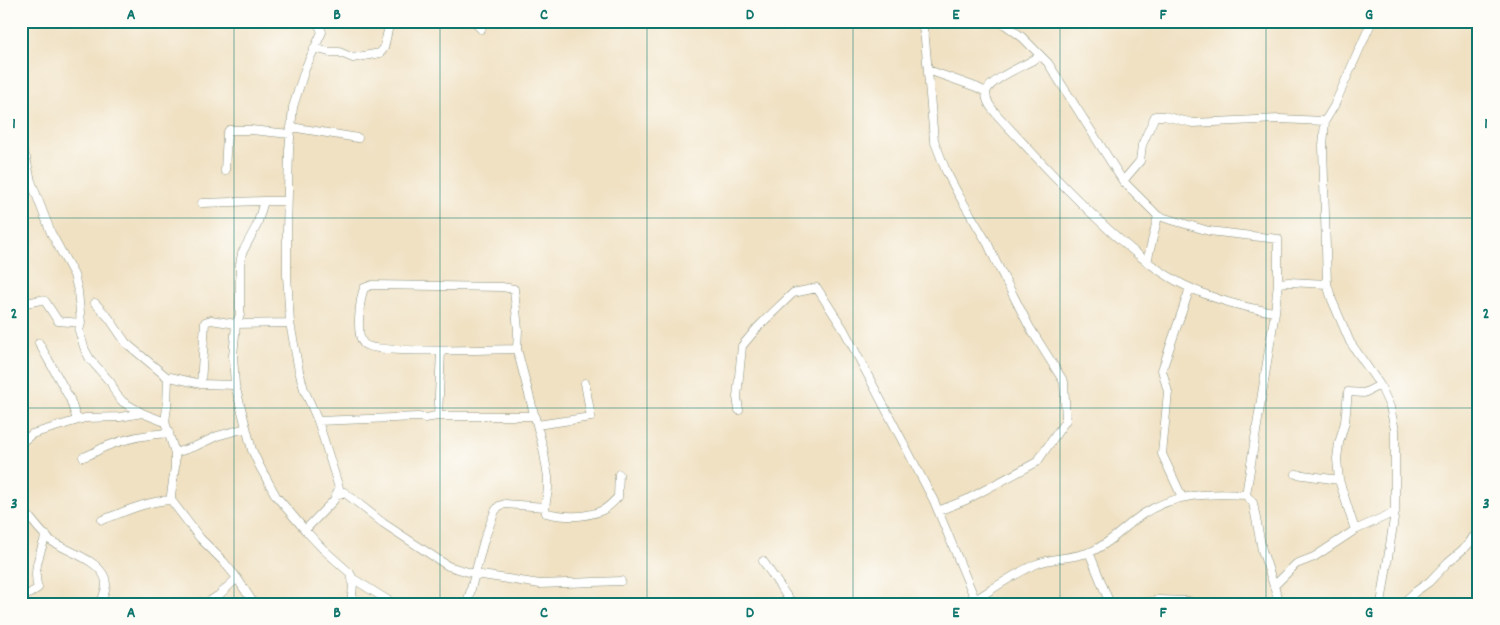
<svg xmlns="http://www.w3.org/2000/svg" width="1500" height="625" font-family="Dekko,sans-serif">
  <rect width="100%" height="100%" fill="#fdfcf7"/>
  <filter id="ink" filterUnits="userSpaceOnUse"><feTurbulence type="fractalNoise" baseFrequency=".02" numOctaves="2"/><feDisplacementMap in="SourceGraphic" scale="10" xChannelSelector="R" yChannelSelector="G"/><feConvolveMatrix kernelMatrix="1 2 1 2 8 2 1 2 1" color-interpolation-filters="sRGB"/></filter>
  <filter id="wash" filterUnits="userSpaceOnUse"><feTurbulence type="fractalNoise" baseFrequency=".0096" numOctaves="4" result="noise"/><feDisplacementMap in="SourceGraphic" scale="20" xChannelSelector="R" yChannelSelector="G"/><feGaussianBlur stdDeviation="1.12" result="paint"/><feColorMatrix in="noise" values="0 0 0 0 0 0 0 0 0 0 0 0 0 0 0 0 0 1.4 0 .05"/><feComposite in="paint" operator="in"/></filter>
  <g filter="url(#wash)">
    <rect width="100%" height="100%" fill="#f0e1c3"/>
  </g>
  <g filter="url(#ink)">
    <g fill="none" stroke-linecap="round" stroke-linejoin="round">
      <defs>
        <path id="minor" d="M317 21 322 32 305 69 293 107 289 150 287 232V275L290 323 299 371 304 389 318 421 339 488 334 500 305 530 323 549 350 573C355 582 352 593 351 604
          M474 21 481 29
          M920 21 923 29 925 39 934 140 946 171 957 192 988 244 996 262 1030 328 1064 382 1066 420 1037 462 966 500 938 511
          M1000 21 1022 37 1043 58
          M1372 21 1334 106 1325 121 1323 146 1327 284 1332 300 1350 342 1380 385 1390 407 1395 430V512L1381 604
          M314 48 329 52H339L353 58 380 53 384 48 390 21
          M928 70 976 87 986 92C986 103 992 109 999 117 1034 155 1069 193 1108 229 1131 250 1156 271 1184 285 1213 299 1244 308 1275 312L1278 283 1289 282 1327 284
          M986 92C991 79 1021 67 1033 60L1039 57 1043 58 1048 63 1123 181 1158 216 1147 262
          M291 127 358 138
          M21 147 26 158 31 181 51 233 74 275 78 291 81 323 79 331 85 350 90 359 111 383 116 394 123 402 142 413
          M225 171 227 134 229 130H251L290 134
          M1123 181 1140 161 1142 145 1155 116H1164L1193 123 1279 119 1325 121
          M287 201H264L257 225 242 253 240 264V315L236 324 233 356 235 385 252 450 259 465 276 496 305 530
          M202 203 264 201
          M1158 216 1209 231 1278 239V283
          M95 303 109 318 126 343 168 378
          M21 304 41 300 45 301 58 321 81 323
          M1275 312 1246 495 1253 503 1262 550 1280 604
          M39 343 70 399 77 420
          M517 349C494 349 376 355 364 344 355 336 360 299 364 288L372 285 502 287 514 289 518 330 517 349 543 448 548 477V489L545 507
          M201 384 205 322 211 320 236 324 290 323
          M235 385 201 384 170 377 168 378 167 407 165 422 175 453V467L171 495V500L200 538 223 561 237 578 254 604
          M739 410 737 397 742 346 758 327 793 293 817 288 844 330 934 501 977 604
          M438 416H534
          M318 421 418 417 425 418 438 416 441 351
          M537 425 591 417 585 383
          M21 443 32 434 85 418 120 417 142 413 165 422
          M175 453 196 446 217 436 246 428
          M83 457C91 455 99 449 107 446 127 438 148 434 169 433
          M1296 474 1339 480
          M336 495 344 492 383 523 448 566 475 574 540 584 621 581
          M1182 497 1162 454 1168 392 1162 370 1190 288
          M21 507C31 518 39 531 50 540 64 551 107 561 106 585 106 591 102 598 101 604
          M102 520C124 512 147 501 171 500
          M1355 530 1339 480 1337 459 1339 443 1345 422 1348 392 1364 393 1380 385
          M1089 552 1110 604
          M763 561 788 598 794 604
          M352 578 394 604
          M1274 586 1296 564 1314 557 1355 530 1395 512
          M21 599 38 588C32 570 41 551 46 535
          M975 600C994 588 1014 574 1034 565 1052 557 1072 559 1090 552 1110 544 1125 526 1143 514 1175 493 1210 493 1246 495
          M205 604 219 595 237 578
          M467 604 484 540 495 511 499 506 505 504 545 507 546 513C564 517 586 518 603 510 609 507 614 501 618 497L619 474
          M1142 604 1158 600 1189 601 1191 604
          M1402 604 1415 592 1429 582 1448 562 1468 545 1473 537 1479 533"/>
      </defs>
      <use href="#minor" stroke="#888f7c" stroke-width="9"/>
      <use href="#minor" stroke="#fff" stroke-width="8"/>
    </g>
  </g>
  <path fill="none" stroke="#0f766e" stroke-width="1" stroke-opacity="0.55" d="M234 21V604M440 21V604M647 21V604M853 21V604M1060 21V604M1266 21V604M21 218H1479M21 408H1479"/>
  <rect width="1500" height="625" fill="none" stroke="#fdfcf7" stroke-width="55"/>
  <rect x="28" y="28" width="1444" height="570" fill="none" stroke="#0f766e" stroke-width="2"/>
  <g font-size="16" text-anchor="middle" font-weight="bold" fill="#0f766e">
    <text x="131" y="19">A</text>
    <text x="337" y="19">B</text>
    <text x="544" y="19">C</text>
    <text x="750" y="19">D</text>
    <text x="956" y="19">E</text>
    <text x="1163" y="19">F</text>
    <text x="1369" y="19">G</text>
    <text x="14" y="128">1</text>
    <text x="1486" y="128">1</text>
    <text x="14" y="318">2</text>
    <text x="1486" y="318">2</text>
    <text x="14" y="508">3</text>
    <text x="1486" y="508">3</text>
    <text x="131" y="617">A</text>
    <text x="337" y="617">B</text>
    <text x="544" y="617">C</text>
    <text x="750" y="617">D</text>
    <text x="956" y="617">E</text>
    <text x="1163" y="617">F</text>
    <text x="1369" y="617">G</text>
  </g>
</svg>
